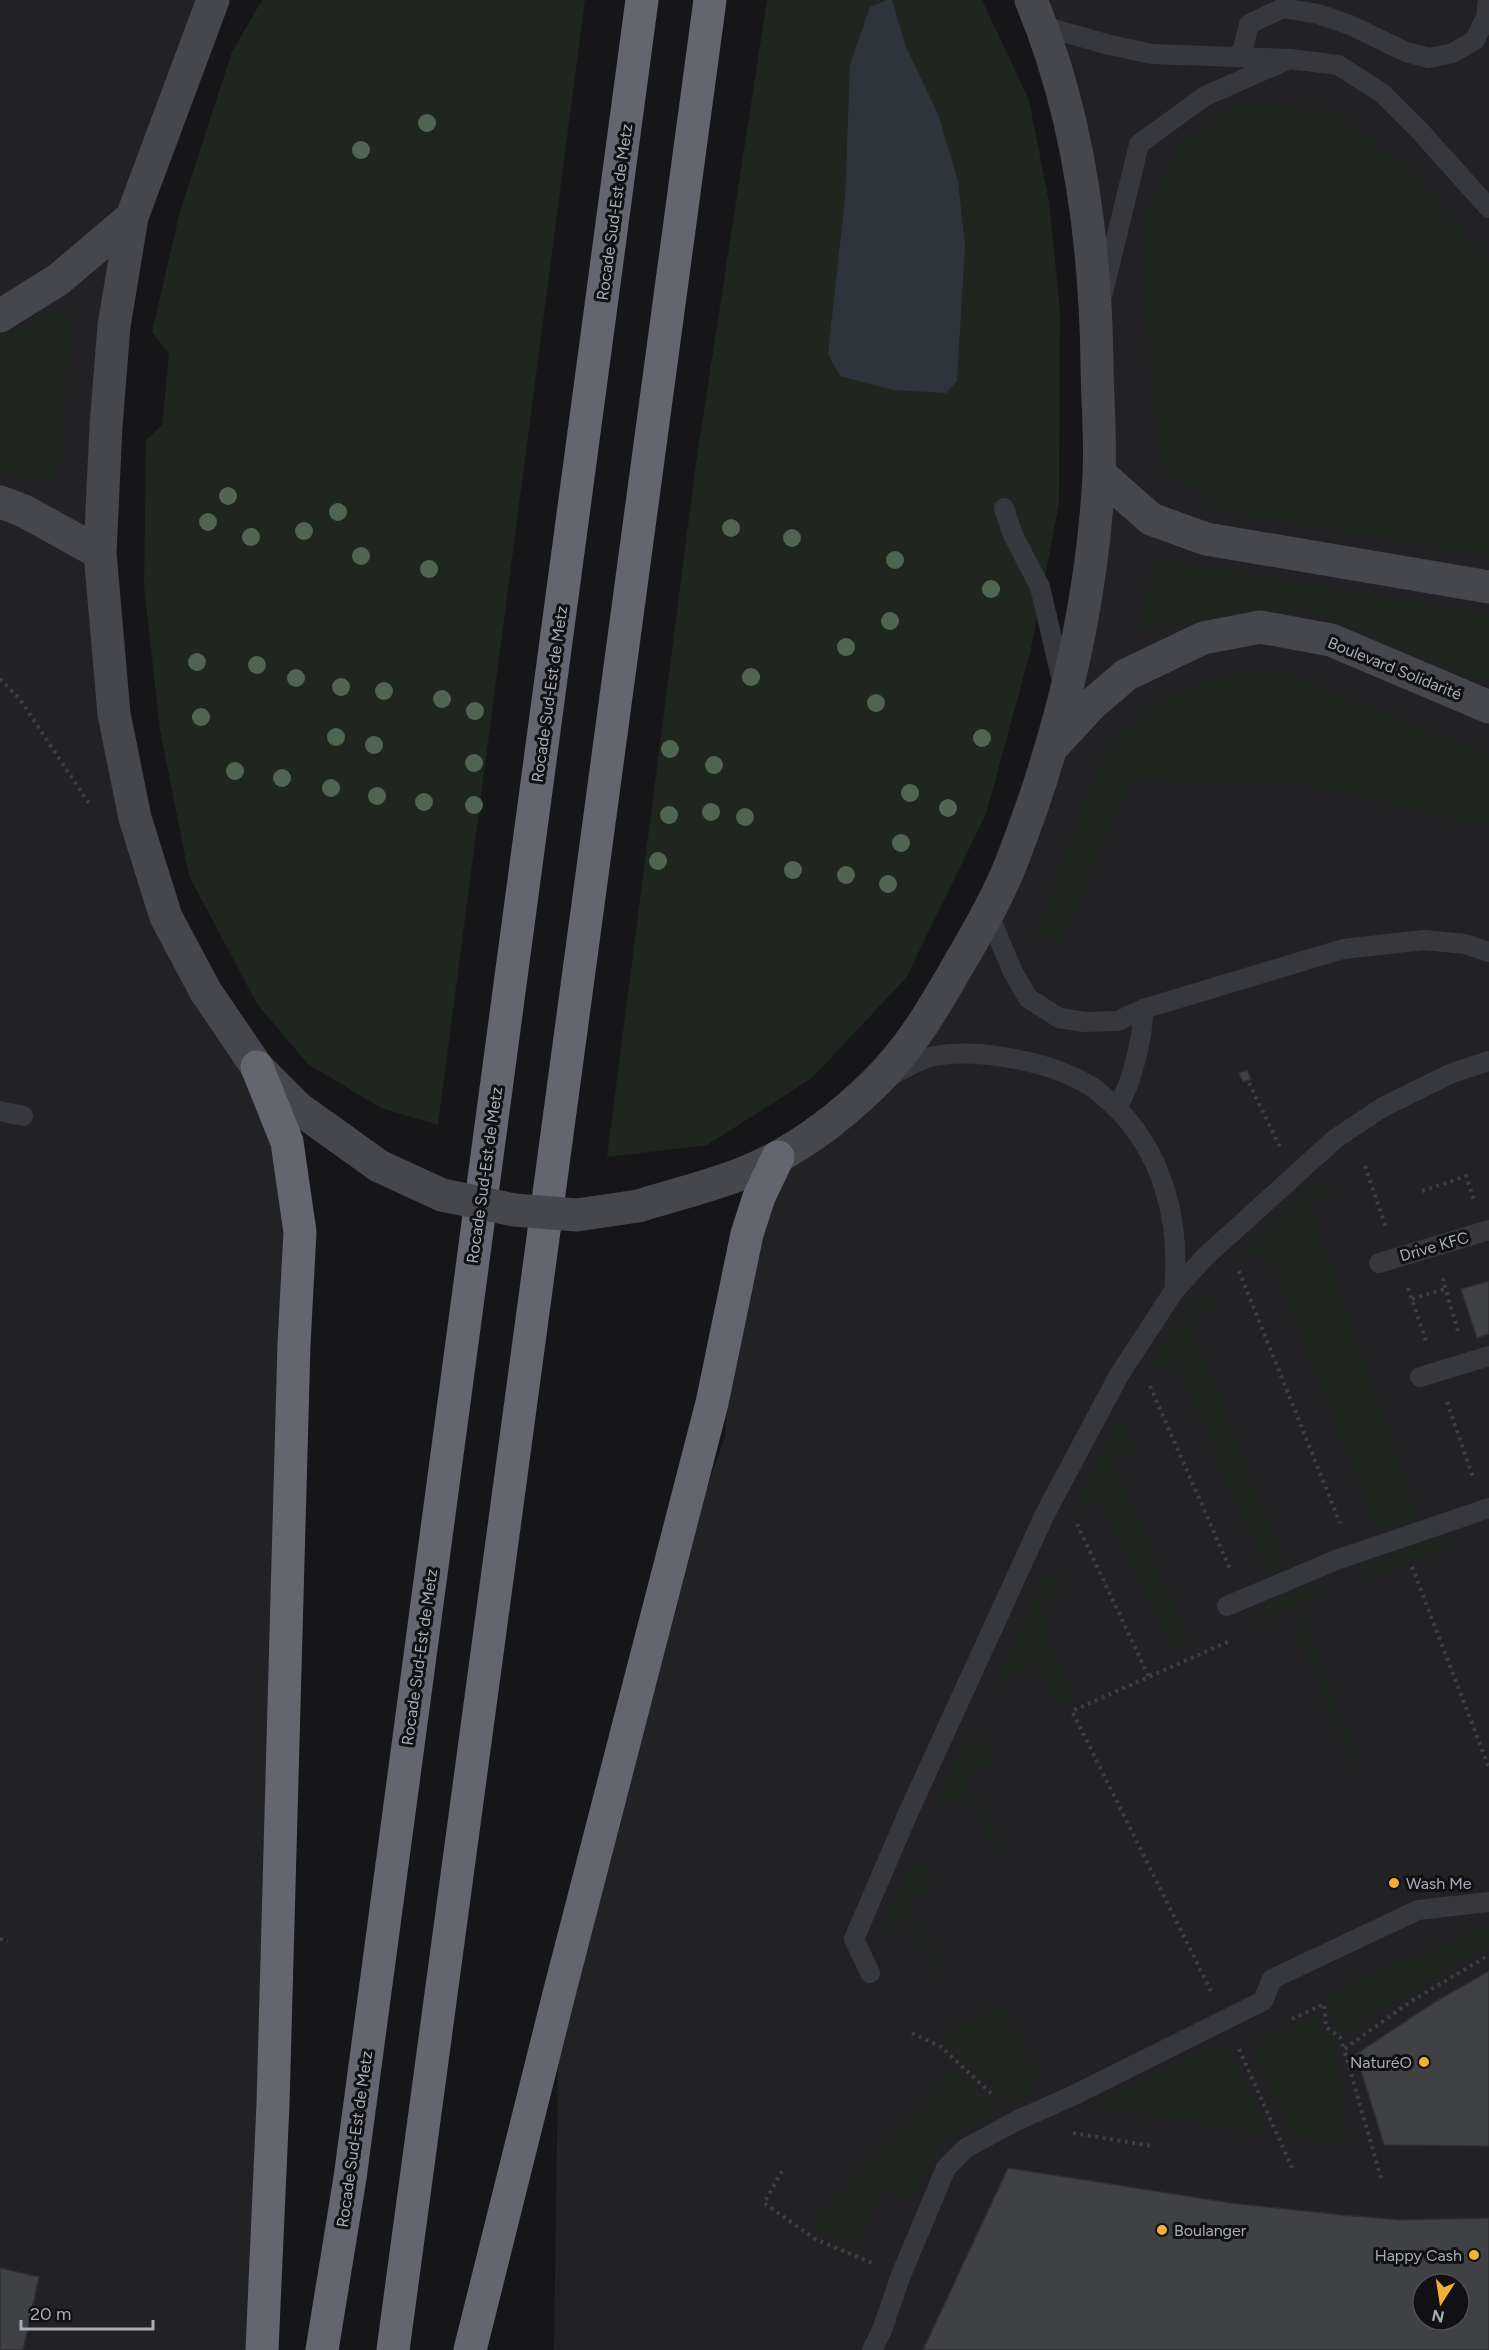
<svg xmlns="http://www.w3.org/2000/svg" width="1489" height="2350" font-family="Figtree,sans-serif">
  <rect width="100%" height="100%" fill="#161618"/>
  <path fill="#222225" fill-rule="evenodd" d="M0 0H213L132 217 106 426 135 818 287 1142 262 2350H0Z
    M1031 0H1489V2350H554L559 1994 653 1637 725 1437 745 1173 849 1105 988 913 1083 616 1096 319ZM1423 2284H1459V2320H1423Z"/>
  <path fill="#1e261f" d="M262 0H585L438 1125 381 1108 308 1064 257 1004 189 876 160 730 144 586 146 440 162 425 169 354 152 332 180 211 232 52Z
    M767 0H982L1029 100 1049 202 1060 310 1059 504 1030 653 986 814 906 978 812 1078 707 1145 607 1157 696 463Z
    M1235 102 1338 112 1406 169 1489 260V557L1222 512 1159 462 1146 311 1143 221 1179 147Z
    M55 308 70 321 60 459 54 481 29 473 26 481 0 471V336L15 333Z
    M1158 559 1489 615V684L1307 609 1136 629Z
    M1240 671 1290 675 1489 755V827L1291 781 1131 780 1061 943 1034 934 1106 746 1164 697Z
    M1319 1180 1331 1185 1335 1192 1308 1201 1418 1518 1378 1532 1268 1252 1241 1262 1240 1257Z
    M1203 1297 1212 1302 1216 1308 1188 1318 1286 1568 1268 1576 1175 1360 1149 1371 1148 1369 1150 1361 1198 1299Z
    M1121 1425 1127 1426 1137 1448 1111 1459 1189 1640 1173 1648 1101 1500 1075 1512 1114 1427Z
    M1440 1536 1451 1538 1457 1544 1365 1579 1368 1565 1375 1560Z
    M1055 1574 1060 1576 1066 1587 1038 1602 1051 1632 1044 1636 1073 1700 1060 1706 1038 1663 999 1683 997 1678 1042 1578Z
    M1311 1585 1322 1587 1327 1593 1257 1623 1258 1612 1262 1607Z
    M1303 1618 1362 1769 1356 1770 1293 1622Z
    M978 1735 993 1759 963 1776 1002 1845 994 1850 966 1794 940 1809 937 1804 968 1738 970 1736Z
    M917 1862 922 1865 933 1885 904 1902 945 1973 940 1976 907 1920 877 1936 910 1865Z
    M1489 1924V1945L1452 1966 1346 2032 1332 2023 1330 1993Z
    M997 2003 1001 2006 1038 2075C1035 2091 1024 2096 1010 2101L938 2038Z
    M1318 2014 1320 2031 1335 2041 1347 2144 1293 2138 1249 2046Z
    M1224 2043 1269 2134 1094 2105Z
    M954 2070 997 2108 961 2129 934 2153 911 2199 881 2187 853 2248 810 2228Z"/>
  <path fill="#2c353c" d="M887 0H892L906 47 938 114 958 181 965 246 957 381 946 393 893 390 840 376 828 354 845 199 850 64 870 7Z"/>
  <path fill="#404145" stroke="#303034" stroke-width="1.5" fill-rule="evenodd" d="M1247 1070 1251 1079 1243 1082 1239 1073Z
    M1489 1281V1334L1477 1338 1461 1289Z
    M1489 1971V2146L1384 2145 1356 2054 1435 2002Z
    M1008 2168 1231 2203 1342 2215 1401 2220 1489 2218V2350H923ZM1423 2284H1459V2320H1423Z
    M0 2268 39 2277 23 2350H0Z"/>
  <g fill="none" stroke-linecap="round" stroke-linejoin="round">
    <path stroke="#3d3f44" stroke-width="4" stroke-dasharray="3 4.5" stroke-linecap="butt" d="M0 679 19 698 90 805
      M1249 1083 1280 1147
      M1365 1166 1386 1228
      M1422 1191 1466 1176 1474 1200
      M1239 1271 1340 1523
      M1445 1279 1443 1280 1458 1331
      M1408 1288 1426 1341
      M1412 1299 1445 1289
      M1150 1386 1230 1569
      M1447 1402 1474 1480
      M1077 1524 1149 1677
      M1412 1567 1489 1768
      M0 1939 8 1941
      M1211 1991 1072 1711 1232 1640
      M1292 2019 1324 2004 1326 2027 1340 2037 1344 2049
      M912 2033 941 2047 993 2095
      M1239 2049 1292 2168
      M1073 2133 1152 2146
      M782 2171 764 2203 815 2239 872 2263
      M1381 2178 1344 2049 1410 2002 1489 1955"/>
    <path stroke="#37383d" stroke-width="20" d="M1042 26 1110 45 1152 54 1290 59 1338 65 1382 93 1419 130 1489 208
      M1241 57 1249 24 1283 8 1318 14 1350 25 1406 52 1429 58 1453 53 1475 40 1486 17 1488 0
      M1103 293 1139 144 1205 96 1285 61
      M1004 508 1013 535 1040 587 1063 685
      M988 913 1013 972 1028 998 1059 1018 1085 1022 1118 1021 1143 1009 1343 949 1424 940 1465 944 1489 952
      M888 1077C903 1070 919 1059 934 1056 962 1051 988 1054 1015 1059 1042 1064 1068 1072 1092 1087 1098 1090 1103 1097 1109 1101 1163 1149 1181 1222 1174 1291
      M1116 1108C1131 1089 1144 1033 1143 1009
      M0 1111 23 1116
      M1379 1263 1489 1230
      M1420 1377 1489 1356
      M1227 1606 1336 1560 1489 1508
      M870 1973 854 1939 909 1811 1045 1514 1119 1375 1174 1291 1206 1256 1335 1139 1383 1107 1452 1073 1489 1061
      M872 2350 882 2330 901 2275 946 2168 966 2148 1018 2120 1072 2096 1263 2001 1272 1979 1418 1910 1489 1902"/>
    <path stroke="#45474d" stroke-width="33" d="M213 0 132 217 114 326 106 426 100 553 114 714 135 818 166 917 206 992 257 1067 298 1108 379 1166
      M0 316 59 279 132 217
      M1099 473 1151 519 1206 539 1489 587
      M0 502 24 511 100 553
      M1053 746 1092 704 1126 675 1203 638 1260 627 1331 640 1489 707
      M638 1206C673 1195 712 1186 746 1172 793 1153 838 1119 874 1084 912 1047 934 1007 960 962 979 930 998 897 1012 861 1060 738 1092 607 1099 475 1101 437 1097 399 1097 361 1095 239 1079 114 1031 0"/>
    <path stroke="#63666e" stroke-width="33" d="M257 1067 287 1142 300 1232 294 1344 273 2104 262 2350
      M322 2350 350 2178 642 0
      M393 2350 710 0
      M470 2350 559 1994 712 1403 747 1234 759 1197 778 1157"/>
    <path stroke="#45474d" stroke-width="33" d="M379 1166 442 1195 514 1210 577 1215 638 1206"/>
  </g>
  <g fill="#506452">
    <circle cx="427" cy="123" r="9"/>
    <circle cx="361" cy="150" r="9"/>
    <circle cx="228" cy="496" r="9"/>
    <circle cx="338" cy="512" r="9"/>
    <circle cx="208" cy="522" r="9"/>
    <circle cx="731" cy="528" r="9"/>
    <circle cx="304" cy="531" r="9"/>
    <circle cx="251" cy="537" r="9"/>
    <circle cx="792" cy="538" r="9"/>
    <circle cx="361" cy="556" r="9"/>
    <circle cx="895" cy="560" r="9"/>
    <circle cx="429" cy="569" r="9"/>
    <circle cx="991" cy="589" r="9"/>
    <circle cx="890" cy="621" r="9"/>
    <circle cx="846" cy="647" r="9"/>
    <circle cx="197" cy="662" r="9"/>
    <circle cx="257" cy="665" r="9"/>
    <circle cx="751" cy="677" r="9"/>
    <circle cx="296" cy="678" r="9"/>
    <circle cx="341" cy="687" r="9"/>
    <circle cx="384" cy="691" r="9"/>
    <circle cx="442" cy="699" r="9"/>
    <circle cx="876" cy="703" r="9"/>
    <circle cx="475" cy="711" r="9"/>
    <circle cx="201" cy="717" r="9"/>
    <circle cx="336" cy="737" r="9"/>
    <circle cx="982" cy="738" r="9"/>
    <circle cx="374" cy="745" r="9"/>
    <circle cx="670" cy="749" r="9"/>
    <circle cx="474" cy="763" r="9"/>
    <circle cx="714" cy="765" r="9"/>
    <circle cx="235" cy="771" r="9"/>
    <circle cx="282" cy="778" r="9"/>
    <circle cx="331" cy="788" r="9"/>
    <circle cx="910" cy="793" r="9"/>
    <circle cx="377" cy="796" r="9"/>
    <circle cx="424" cy="802" r="9"/>
    <circle cx="474" cy="805" r="9"/>
    <circle cx="948" cy="808" r="9"/>
    <circle cx="711" cy="812" r="9"/>
    <circle cx="669" cy="815" r="9"/>
    <circle cx="745" cy="817" r="9"/>
    <circle cx="901" cy="843" r="9"/>
    <circle cx="658" cy="861" r="9"/>
    <circle cx="793" cy="870" r="9"/>
    <circle cx="846" cy="875" r="9"/>
    <circle cx="888" cy="884" r="9"/>
  </g>
  <g fill="#f2b134" stroke="#111113" stroke-width="2">
    <circle cx="1394" cy="1883" r="6"/>
    <circle cx="1424" cy="2062" r="6"/>
    <circle cx="1162" cy="2230" r="6"/>
    <circle cx="1474" cy="2255" r="6"/>
  </g>
  <g text-anchor="middle" stroke-width="6" stroke-linejoin="round" paint-order="stroke">
    <g font-size="16" fill="#a8adb8" stroke="#111113">
      <text transform="translate(614 212) rotate(-82)" y="6">Rocade Sud-Est de Metz</text>
      <text transform="translate(1395 668) rotate(22)" y="6">Boulevard Solidarité</text>
      <text transform="translate(549 694) rotate(-82)" y="6">Rocade Sud-Est de Metz</text>
      <text transform="translate(484 1175) rotate(-82)" y="6">Rocade Sud-Est de Metz</text>
      <text transform="translate(1434 1246) rotate(-16)" y="6">Drive KFC</text>
      <text transform="translate(419 1657) rotate(-82)" y="6">Rocade Sud-Est de Metz</text>
      <text transform="translate(354 2139) rotate(-82)" y="6">Rocade Sud-Est de Metz</text>
    </g>
    <g font-size="16" fill="#a8adb8" stroke="#111113" text-anchor="start">
      <text x="1406" y="1889">Wash Me</text>
      <text x="1412" y="2068" text-anchor="end">NaturéO</text>
      <text x="1174" y="2236">Boulanger</text>
      <text x="1462" y="2261" text-anchor="end">Happy Cash</text>
    </g>
  </g>
  <g transform="translate(1441 2302) rotate(192)"><circle r="28" fill="#111113" stroke="#4d4f55" stroke-width="1.5"/>
  <path d="M0-4.5L10 22L0 15L-10 22Z" fill="#f2b134"/>
  <text y="-9" font-size="16" font-weight="bold" text-anchor="middle" fill="#a8adb8">N</text>
  </g>
  <path d="M21 2320v9h132v-9" fill="none" stroke="#a8adb8" stroke-width="3"/>
  <text x="30" y="2320" font-size="18" fill="#a8adb8" stroke="#111113" stroke-width="4.5" paint-order="stroke">20 m</text>
</svg>
